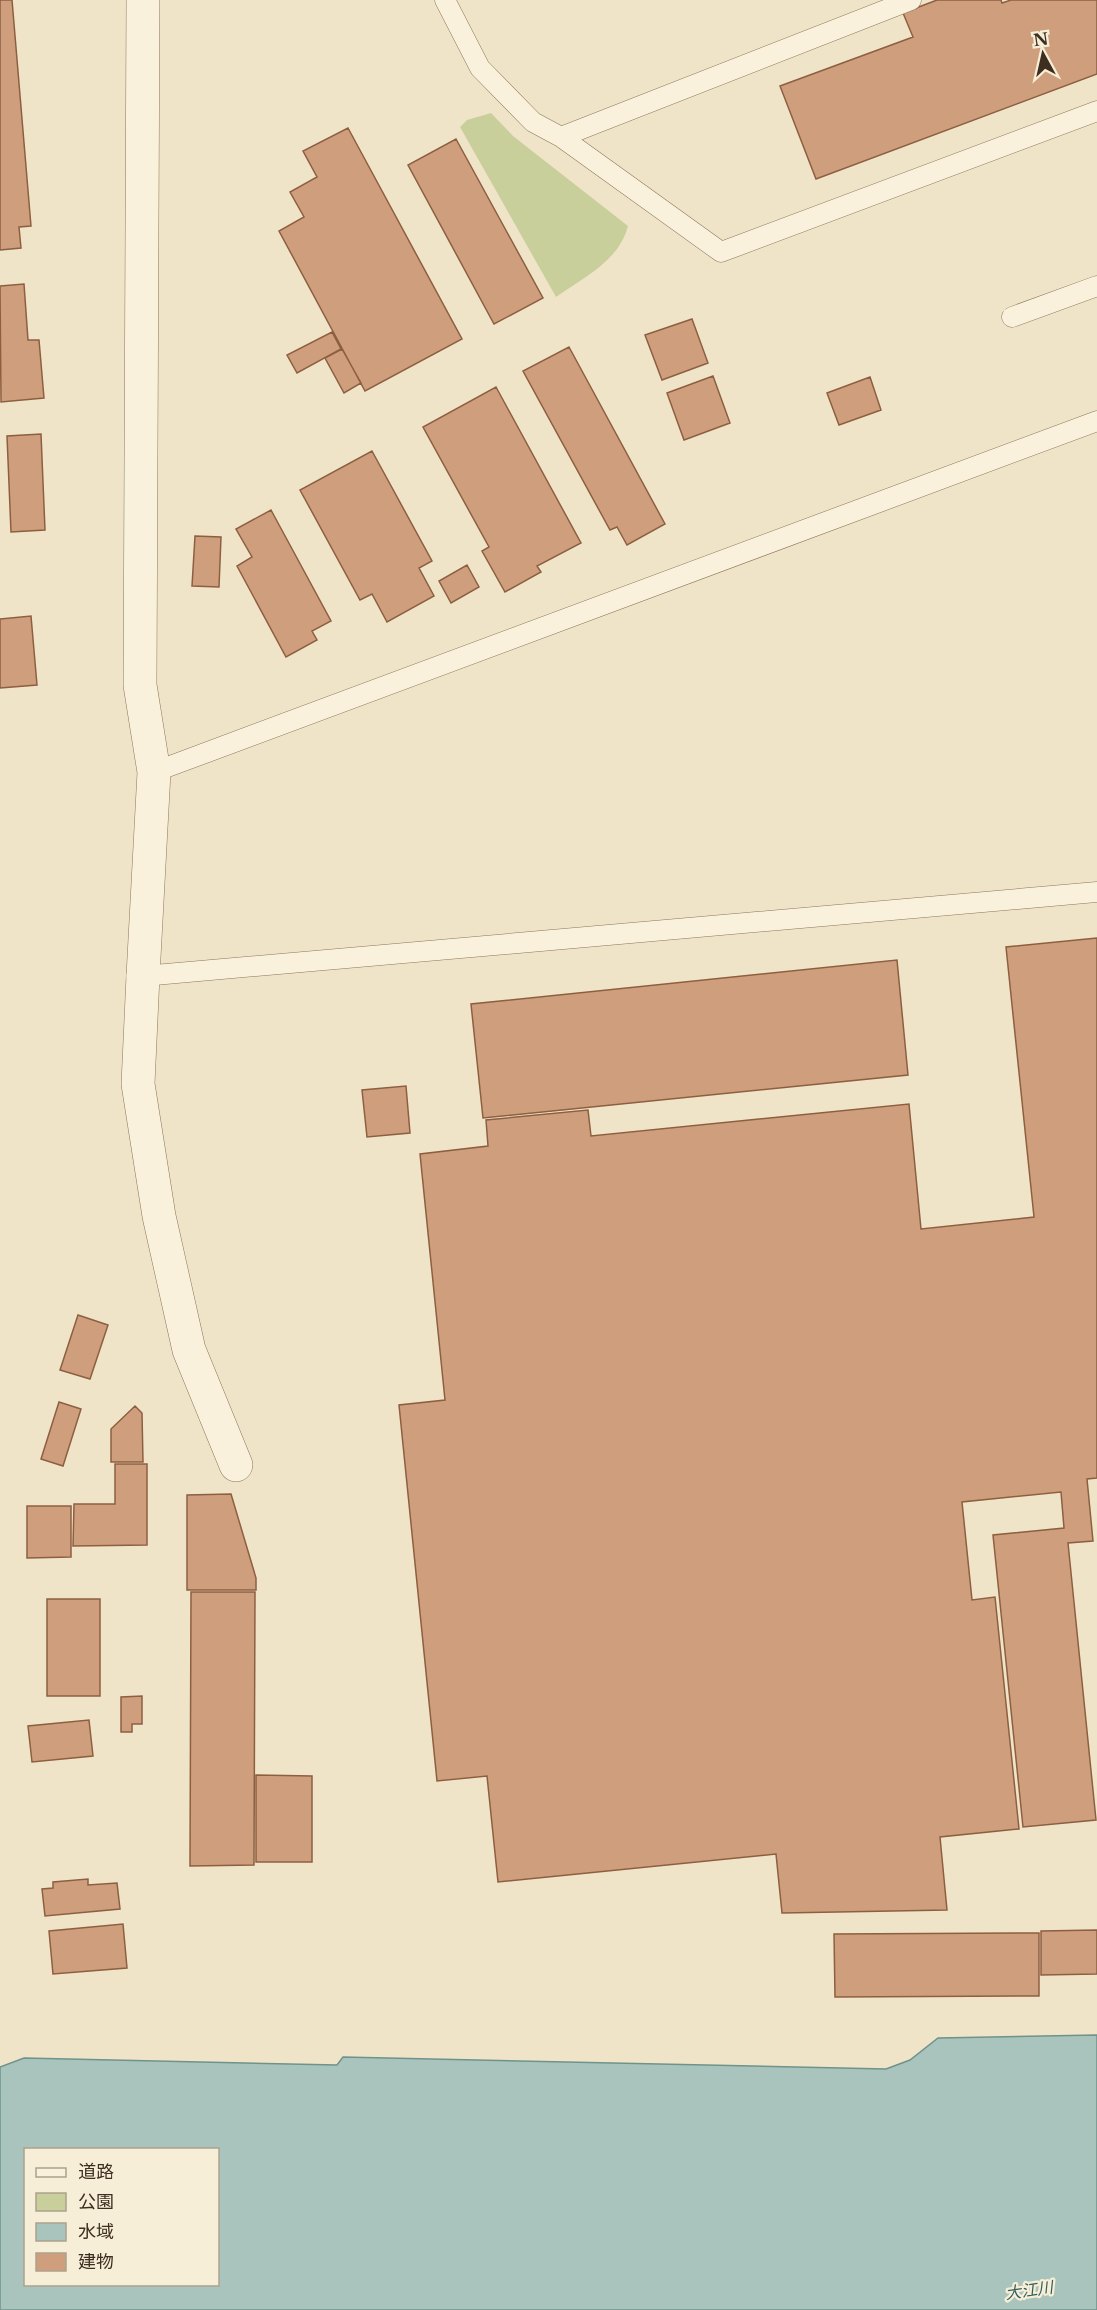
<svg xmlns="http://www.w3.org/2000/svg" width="1097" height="2310" font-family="'Libre Baskerville','Noto Sans JP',serif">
  <rect width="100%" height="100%" fill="#f0e4c8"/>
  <path fill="#c9cf9b" d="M491 113 513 136 628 226C619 261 584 277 556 297L460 127 467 120Z"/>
  <path fill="#a9c4bc" stroke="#6f938a" stroke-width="1.5" fill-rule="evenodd" d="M1097 2035V2310H0V2067L24 2058 337 2065 343 2057 886 2069 910 2060 938 2038ZM26 2150H218V2284H26Z"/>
  <path fill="#cf9f7d" stroke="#8d5f41" stroke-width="1.5" d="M0 0H12L31 226 19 227 21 248 0 250Z
    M937 0H1001L1002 3 1011 0H1097V74L816 179 780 86 913 37 903 13Z
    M348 128 462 339 365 391 279 231 304 217 290 192 317 177 303 151Z
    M456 139 543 298 494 324 408 165Z
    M24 284 28 340H39L44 398 1 402 0 286Z
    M692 319 708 363 662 380 645 335Z
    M332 332 341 349 297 373 287 355Z
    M569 347 665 524 627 545 617 527 610 530 523 371Z
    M342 349 361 383 344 393 325 358Z
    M713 376 730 423 684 440 667 393Z
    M870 377 881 410 839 425 827 393Z
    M496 387 581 543 537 566 541 572 505 592 482 551 489 547 423 427Z
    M41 434 45 530 11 532 7 436Z
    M372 451 432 561 419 568 434 596 387 622 372 594 360 600 300 490Z
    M271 510 331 621 312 631 317 640 286 657 237 566 252 557 236 529Z
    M195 536 221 537 219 587 192 586Z
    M467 565 479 587 451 603 439 581Z
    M31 616 37 685 0 688V619Z
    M1097 938V1478L1087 1479 1093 1541 1068 1543 1096 1820 1023 1827 993 1535 1064 1528 1061 1492 962 1502 972 1600 995 1597 1019 1829 940 1837 947 1910 782 1913 776 1854 498 1882 487 1776 437 1781 399 1405 445 1400 420 1154 488 1146 486 1120 588 1110 591 1136 909 1104 921 1229 1034 1217 1006 947Z
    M897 960 908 1075 483 1118 471 1004Z
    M406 1086 410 1133 367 1137 362 1090Z
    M78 1315 108 1325 90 1379 60 1370Z
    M59 1402 81 1409 63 1466 41 1459Z
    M135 1406 142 1413 143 1462H111V1429Z
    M115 1464H147V1545L73 1546 74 1504H115Z
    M231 1494 256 1578V1590H187V1495Z
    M27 1506H71V1557L27 1558Z
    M191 1592H255L254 1865 190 1866Z
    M47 1599H100V1696H47Z
    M142 1696V1724H132V1732H121V1697Z
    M89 1720 93 1756 32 1762 28 1726Z
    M256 1775 312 1776V1862H256Z
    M88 1879V1885L117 1883 120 1909 45 1916 42 1889 53 1888V1882Z
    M123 1924 127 1968 53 1974 49 1931Z
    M1097 1930V1974L1041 1975V1931Z
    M1039 1933V1996L835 1997 834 1934Z"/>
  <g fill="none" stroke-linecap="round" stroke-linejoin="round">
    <defs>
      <path id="service" d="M445 0 480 68 533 122 561 137 721 252 1097 111
        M561 137 911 0
        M1012 317 1097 286
        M154 772 1097 421
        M143 976 1097 892"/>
      <path id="minor" d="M143 976 138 1084 159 1216 189 1350 236 1465"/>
      <path id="tertiary" d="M143 0 140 685 154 772 143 976"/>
    </defs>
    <use href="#service" stroke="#8d765c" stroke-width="21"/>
    <use href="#minor" stroke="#8d765c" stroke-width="34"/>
    <use href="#tertiary" stroke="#8d765c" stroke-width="34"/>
    <use href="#service" stroke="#faf1dc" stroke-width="20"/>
    <use href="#minor" stroke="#faf1dc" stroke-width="33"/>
    <use href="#tertiary" stroke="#faf1dc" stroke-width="33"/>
  </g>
  <g text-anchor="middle" stroke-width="4.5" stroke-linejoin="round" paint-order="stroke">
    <g font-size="16" font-style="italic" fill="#2f5d5a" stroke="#f7eed8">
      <text transform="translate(1029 2290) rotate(-8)" y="6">大江川</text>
    </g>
  </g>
  <rect x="24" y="2148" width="195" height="138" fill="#f7eed8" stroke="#ada18e" stroke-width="1.5"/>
  <rect x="36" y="2168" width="30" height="9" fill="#faf1dc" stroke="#ada18e" stroke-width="1.5"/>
  <text x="78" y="2178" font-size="18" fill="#3d2e20">道路</text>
  <rect x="36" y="2193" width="30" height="18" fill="#c9cf9b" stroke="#ada18e" stroke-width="1.5"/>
  <text x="78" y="2208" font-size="18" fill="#3d2e20">公園</text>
  <rect x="36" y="2223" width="30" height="18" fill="#a9c4bc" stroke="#ada18e" stroke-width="1.5"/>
  <text x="78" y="2238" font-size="18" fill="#3d2e20">水域</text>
  <rect x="36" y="2253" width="30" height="18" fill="#cf9f7d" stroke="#ada18e" stroke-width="1.5"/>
  <text x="78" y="2268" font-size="18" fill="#3d2e20">建物</text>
  <g transform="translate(1043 54) rotate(352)" stroke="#f7eed8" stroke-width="4.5" paint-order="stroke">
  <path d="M0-4.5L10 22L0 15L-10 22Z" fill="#3d2e20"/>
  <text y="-9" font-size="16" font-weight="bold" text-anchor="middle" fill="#3d2e20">N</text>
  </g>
</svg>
